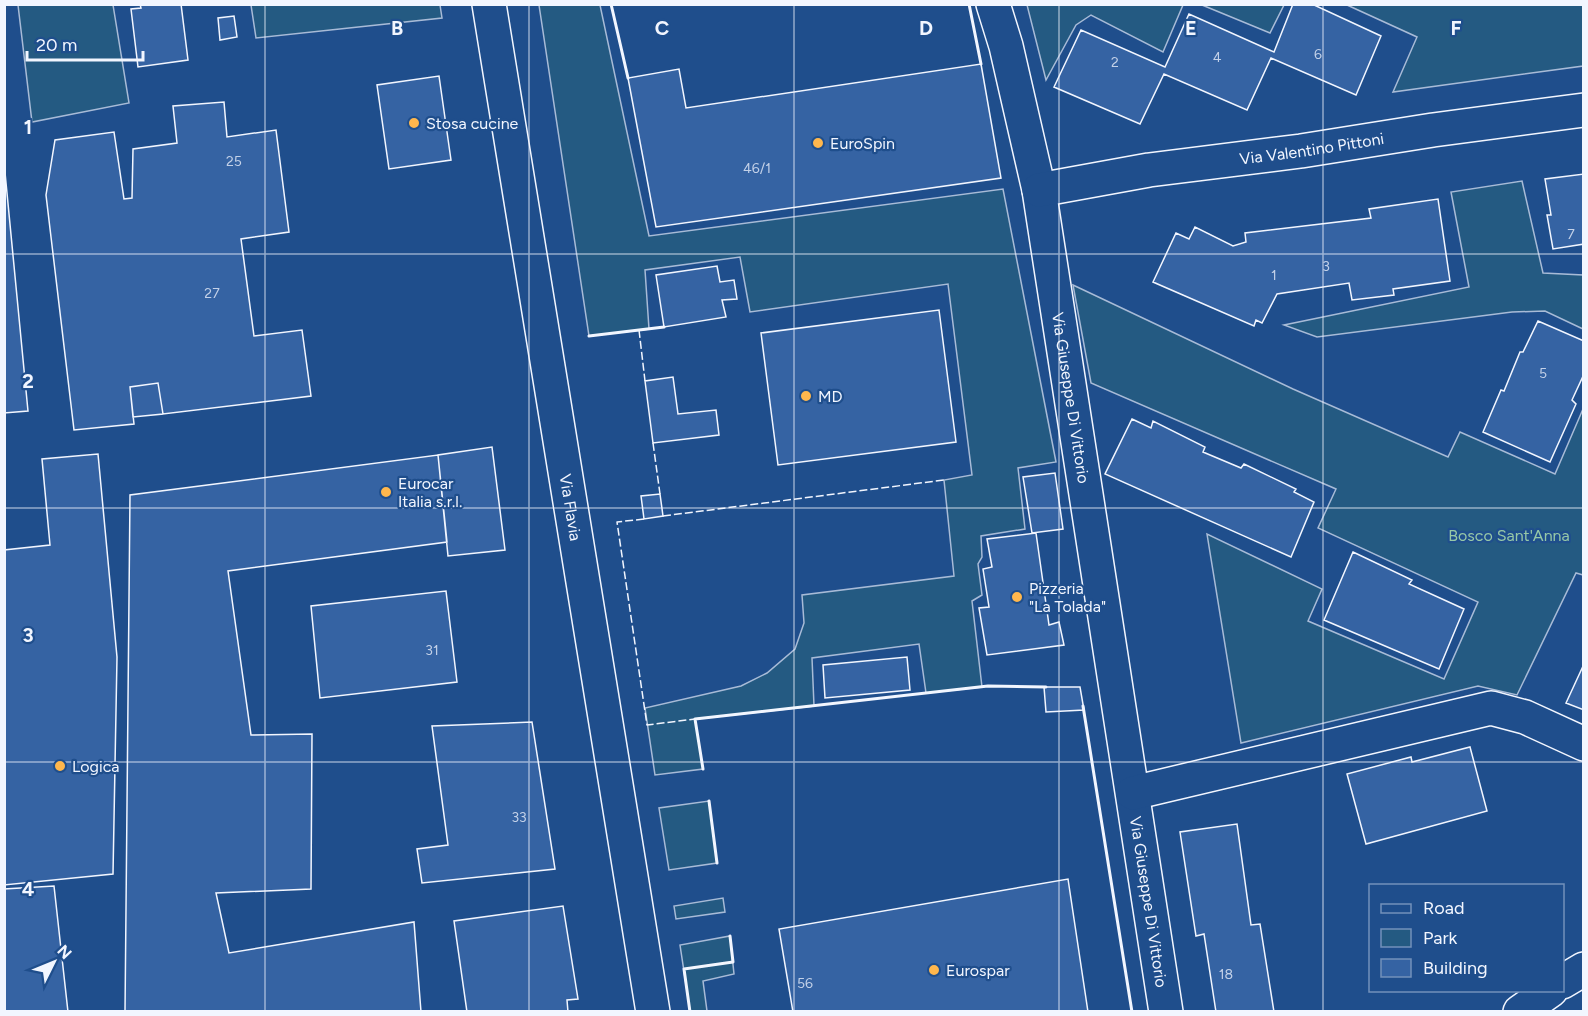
<svg xmlns="http://www.w3.org/2000/svg" width="1588" height="1016" font-family="Figtree,sans-serif">
  <rect width="100%" height="100%" fill="#1f4e8c"/>
  <path fill="#245a82" stroke="#a8bbd7" stroke-width="1.5" d="M18 5H113L129 103 32 122Z
    M251 5H440L442 18 256 38Z
    M539 5H600L649 236 1003 189 1056 462 1018 468 1025 529 981 536 982 557 978 564 982 595 972 601 982 687 926 693 919 644 812 658 814 706 695 719 703 769 655 775 645 708 741 686 767 673 795 649 804 623 802 595 954 576 944 480 972 475 948 284 750 312 740 257 645 270 649 329 589 336Z
    M1027 5V4L1183 5 1163 52 1091 15 1076 25 1046 80Z
    M1202 5H1284L1270 33Z
    M1347 5H1583V66L1393 92 1417 37Z
    M1522 181 1543 273 1583 275V329L1545 311 1512 312 1317 337 1284 325 1469 287 1451 192Z
    M1073 285 1293 389 1448 457 1460 432 1555 474 1583 409V575L1576 573 1517 695 1478 686 1241 743 1207 534 1322 589 1308 621 1444 679 1478 602 1318 528 1336 489 1091 383Z
    M709 801 717 863 669 870 659 808Z
    M723 898 725 912 676 919 674 906Z
    M730 936 734 974 703 981 707 1011H690L680 945Z"/>
  <path fill="#3563a3" stroke="#f2f6ff" stroke-width="1.5" d="M140 4H181L188 60 138 67 131 9 141 8Z
    M1293 4H1312L1381 36 1356 95 1271 58 1247 110 1164 74 1140 124 1054 87 1081 30 1165 67 1189 14 1274 52Z
    M234 16 237 37 220 40 218 18Z
    M981 64 1001 178 656 227 628 78 679 69 686 108Z
    M439 76 451 160 389 169 377 85Z
    M224 102 227 137 276 130 289 232 241 239 254 336 302 330 311 396 163 414 158 383 130 387 134 424 74 430 46 195 55 140 114 132 124 199 132 198 133 149 177 143 173 106Z
    M4 162 28 411 4 413Z
    M1584 174V244L1553 249 1547 215H1551L1545 179Z
    M1438 199 1450 281 1393 289 1394 295 1352 300 1349 283 1277 294 1262 323 1256 320 1254 326 1153 282 1176 233 1189 239 1195 227 1233 246 1246 242 1245 233 1371 218 1369 209Z
    M717 266 720 282 734 280 737 299 722 300 726 317 664 327 656 275Z
    M939 310 956 442 778 465 761 333Z
    M1538 321 1584 341V374L1572 400 1576 404 1550 462 1483 432 1501 390 1504 391 1520 352H1523Z
    M673 377 678 414 716 410 719 435 653 443 645 381Z
    M158 383 163 414 133 417 130 387Z
    M1132 419 1151 428 1153 421 1205 447 1203 452 1241 468 1244 464 1296 489 1294 492 1314 502 1291 557 1105 474Z
    M492 447 505 550 448 556 438 455Z
    M98 454 117 657 113 874 4 885V550L50 545 42 459Z
    M438 455 447 542 228 571 251 735 312 734 311 889 216 893 229 953 414 922 421 1012H125L130 495Z
    M1055 473 1063 529 1032 533 1023 477Z
    M660 494 663 516 644 519 641 496Z
    M1036 533 1049 625 1059 622 1064 645 987 655 979 608 989 607 983 569 992 567 987 539Z
    M1353 552 1412 580 1409 584 1464 609 1439 669 1324 620Z
    M446 591 457 682 320 698 311 606Z
    M907 657 910 690 825 698 823 665Z
    M1584 664V710L1566 703Z
    M1044 687H1080L1084 710 1046 712Z
    M532 722 555 869 422 883 417 849 448 845 432 726Z
    M1470 747 1487 811 1366 844 1347 774 1411 757 1412 762Z
    M1237 824 1251 925 1260 924 1274 1012H1216L1204 934 1196 936 1180 832Z
    M1068 879 1088 1012H793L779 929Z
    M54 886 68 1012H4V889Z
    M563 906 578 999 567 1000 568 1012H467L454 921Z"/>
  <g fill="none" stroke-linecap="round" stroke-linejoin="round">
    <defs>
      <g id="street">
        <path id="s1" d="M993 4 1006 46 1039 190 1166 1012"/>
        <path id="s2" d="M1039 190 1149 170 1301 151 1433 130 1584 110"/>
        <path d="M1133 793 1491 708 1525 717 1584 744"/>
        <path d="M1562 982 1584 969"/>
        <path d="M1520 1012 1551 990"/>
      </g>
      <g id="primary">
        <path id="s3" d="M489 4 653 1012"/>
      </g>
    </defs>
    <use href="#street" stroke="#f2f6ff" stroke-width="36"/>
    <use href="#primary" stroke="#f2f6ff" stroke-width="36"/>
    <use href="#street" stroke="#1f4e8c" stroke-width="33"/>
    <use href="#primary" stroke="#1f4e8c" stroke-width="33"/>
    <path stroke="#f2f6ff" stroke-width="1.5" stroke-dasharray="8 3" stroke-linecap="butt" d="M639 330 645 381
      M653 443 660 494
      M663 516 944 480
      M644 519 617 522 647 725 695 719"/>
    <path stroke="#f2f6ff" stroke-width="3" d="M611 4 628 78
      M851 4H852
      M969 4 981 64
      M589 336 664 327
      M1083 706 1132 1012
      M703 769 695 719 988 686 1046 687
      M709 801 717 863
      M690 1012 684 969 733 962 730 936"/>
  </g>
  <path fill="none" stroke="#f2f6ff" stroke-width="1.5" stroke-opacity="0.55" d="M265 4V1012M529 4V1012M794 4V1012M1059 4V1012M1323 4V1012M4 254H1584M4 508H1584M4 762H1584"/>
  <g fill="#ffb74d" stroke="#1f4e8c" stroke-width="2">
    <circle cx="414" cy="123" r="6"/>
    <circle cx="818" cy="143" r="6"/>
    <circle cx="806" cy="396" r="6"/>
    <circle cx="386" cy="492" r="6"/>
    <circle cx="1017" cy="597" r="6"/>
    <circle cx="60" cy="766" r="6"/>
    <circle cx="934" cy="970" r="6"/>
  </g>
  <g text-anchor="middle" stroke-width="4.5" stroke-linejoin="round" paint-order="stroke">
    <g font-size="14" fill="#c3d1e8">
      <text x="1318" y="59">6</text>
      <text x="1217" y="62">4</text>
      <text x="1115" y="67">2</text>
      <text x="234" y="166">25</text>
      <text x="757" y="173">46/1</text>
      <text x="1571" y="239">7</text>
      <text x="1326" y="271">3</text>
      <text x="1274" y="280">1</text>
      <text x="212" y="298">27</text>
      <text x="1543" y="378">5</text>
      <text x="432" y="655">31</text>
      <text x="519" y="822">33</text>
      <text x="1226" y="979">18</text>
      <text x="805" y="988">56</text>
    </g>
    <g font-size="16" fill="#f2f6ff" stroke="#1f4e8c" text-anchor="start">
      <text x="426" y="129">Stosa cucine</text>
      <text x="830" y="149">EuroSpin</text>
      <text x="818" y="402">MD</text>
      <text x="398" y="489">Eurocar<tspan x="398" dy="18">Italia s.r.l.</tspan></text>
      <text x="1029" y="594">Pizzeria<tspan x="1029" dy="18">"La Tolada"</tspan></text>
      <text x="72" y="772">Logica</text>
      <text x="946" y="976">Eurospar</text>
    </g>
    <g font-size="16" fill="#f2f6ff" stroke="#1f4e8c">
      <text dy="6" stroke="none"><textPath href="#s2" startOffset="276">Via Valentino Pittoni</textPath></text>
      <text dy="6" stroke="none"><textPath href="#s1" startOffset="402">Via Giuseppe Di Vittorio</textPath></text>
      <text dy="6" stroke="none"><textPath href="#s3" startOffset="510">Via Flavia</textPath></text>
      <text dy="6" stroke="none"><textPath href="#s1" startOffset="912">Via Giuseppe Di Vittorio</textPath></text>
    </g>
    <g font-size="16" fill="#97c8a6" stroke="#1f4e8c">
      <text x="1509" y="541">Bosco Sant'Anna</text>
    </g>
  </g>
  <g font-size="20" text-anchor="middle" font-weight="bold" fill="#f2f6ff" stroke="#1f4e8c" stroke-width="4.5" stroke-linejoin="round" paint-order="stroke">
    <text x="397" y="35">B</text>
    <text x="662" y="35">C</text>
    <text x="926" y="35">D</text>
    <text x="1191" y="35">E</text>
    <text x="1456" y="35">F</text>
    <text x="28" y="134">1</text>
    <text x="28" y="388">2</text>
    <text x="28" y="642">3</text>
    <text x="28" y="896">4</text>
  </g>
  <rect width="1588" height="1016" fill="none" stroke="#f2f6ff" stroke-width="12"/>
  <rect x="1369" y="884" width="195" height="108" fill="#1f4e8c" stroke="#7391ba" stroke-width="1.5"/>
  <rect x="1381" y="904" width="30" height="9" fill="#1f4e8c" stroke="#7391ba" stroke-width="1.5"/>
  <text x="1423" y="914" font-size="18" fill="#f2f6ff">Road</text>
  <rect x="1381" y="929" width="30" height="18" fill="#245a82" stroke="#7391ba" stroke-width="1.5"/>
  <text x="1423" y="944" font-size="18" fill="#f2f6ff">Park</text>
  <rect x="1381" y="959" width="30" height="18" fill="#3563a3" stroke="#7391ba" stroke-width="1.5"/>
  <text x="1423" y="974" font-size="18" fill="#f2f6ff">Building</text>
  <g transform="translate(54 962) rotate(47)" stroke="#1f4e8c" stroke-width="4.5" paint-order="stroke">
  <path d="M0-4.5L10 22L0 15L-10 22Z" fill="#f2f6ff"/>
  <text y="-9" font-size="16" font-weight="bold" text-anchor="middle" fill="#f2f6ff">N</text>
  </g>
  <path d="M27 51v9h116v-9" fill="none" stroke="#f2f6ff" stroke-width="3"/>
  <text x="36" y="51" font-size="18" fill="#f2f6ff" stroke="#1f4e8c" stroke-width="4.5" paint-order="stroke">20 m</text>
</svg>
